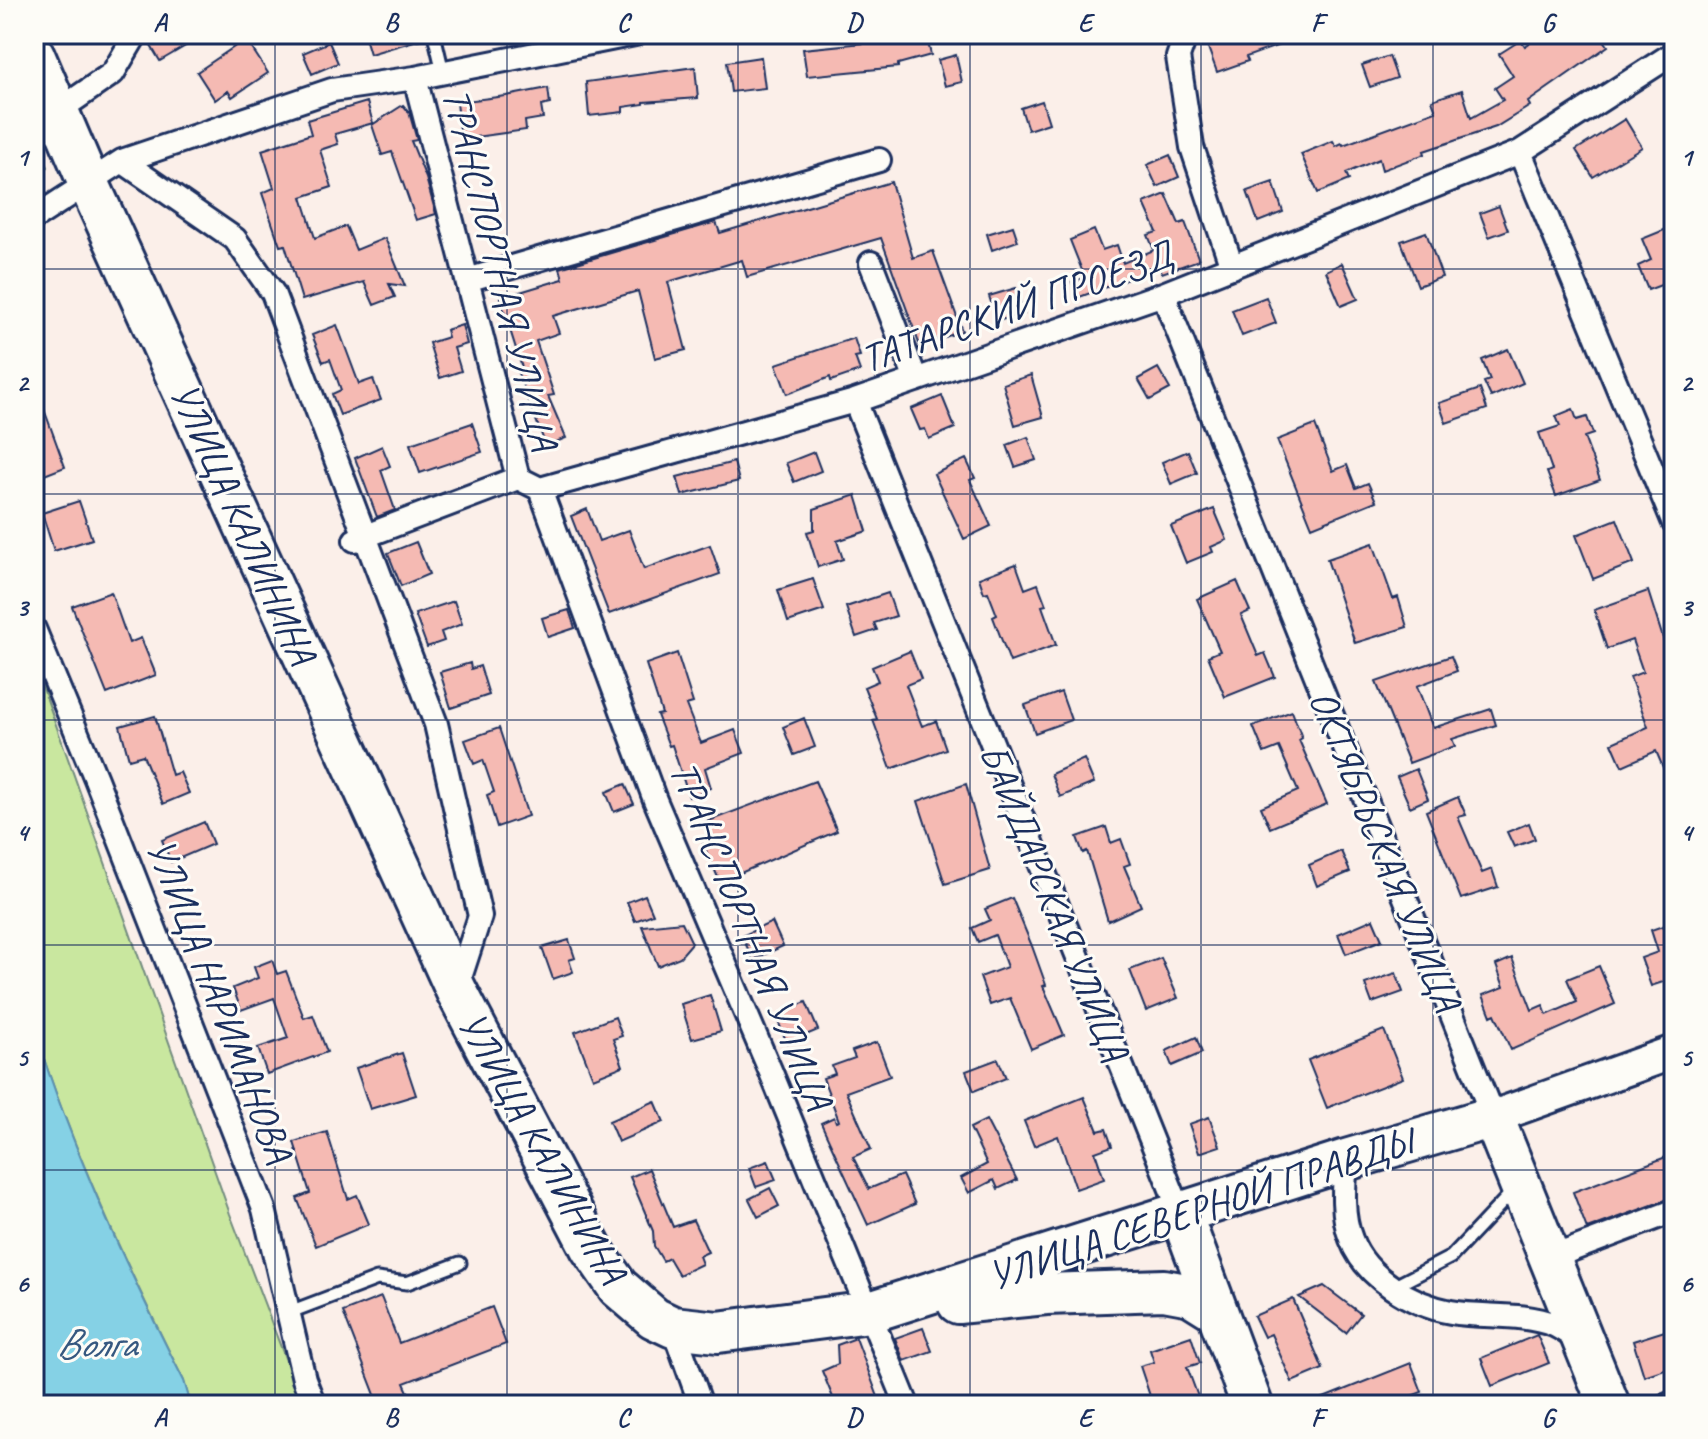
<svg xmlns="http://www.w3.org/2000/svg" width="1708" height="1439" font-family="Caveat,sans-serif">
  <rect width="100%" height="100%" fill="#fbefe9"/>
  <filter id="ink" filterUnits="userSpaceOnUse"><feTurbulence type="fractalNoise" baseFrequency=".0125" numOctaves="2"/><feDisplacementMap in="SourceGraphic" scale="16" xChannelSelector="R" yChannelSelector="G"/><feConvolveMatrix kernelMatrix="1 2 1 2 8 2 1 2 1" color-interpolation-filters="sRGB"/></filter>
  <g filter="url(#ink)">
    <path fill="#c9e79f" stroke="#728b7e" stroke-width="2" d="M34 136 48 167 34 179Z
      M34 663 230 1214 303 1405H191L184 1381C127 1267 72 1150 34 1028Z"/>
    <path fill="#85d1e5" stroke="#5b90af" stroke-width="2" d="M34 1028C72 1150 126 1267 184 1381L191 1405H34Z"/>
    <path fill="#f5bab3" stroke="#1b2f5e" stroke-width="2" d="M150 34H206L160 61 148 41Z
      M364 34H420L421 39 370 54Z
      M902 34H926L931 55 898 64V67L807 76 803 49 903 39Z
      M1203 34H1304L1305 36 1246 57 1248 61 1217 72Z
      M1543 34H1600L1608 46 1528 102 1530 106 1496 127 1424 151 1425 154 1382 170 1379 159 1346 173 1349 180 1318 193 1301 154 1333 141 1336 146 1342 143 1343 145 1436 111 1432 100 1462 90 1471 118 1503 100 1495 88 1513 76 1499 54 1521 40 1525 46Z
      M246 39 268 73 232 97 228 91 215 100 197 72Z
      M329 42 338 63 312 74 303 53Z
      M956 55 962 82 945 86 938 60Z
      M1389 56 1397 78 1370 87 1362 65Z
      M761 57 765 88 731 92 727 62Z
      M695 67 698 98 644 102V104L623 107V112L589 116 586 82Z
      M548 88 550 104 541 106 543 118 525 121 526 130 461 139 457 102 506 96Z
      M1042 101 1049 123 1028 130 1021 108Z
      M367 102 373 123 335 134 338 144 320 150 332 187 302 197 315 238 346 226 356 250 385 238 405 286 389 284 395 297 374 305 364 282 302 300 285 245 280 246 262 193 274 188 262 150 311 134 307 120Z
      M403 105 409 112 417 140 411 141 426 178 436 214 416 220 392 152 382 155 372 125Z
      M1625 119 1642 147 1593 177 1576 150Z
      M1170 155 1179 177 1157 187 1147 165Z
      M891 182 913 258 933 251 962 331 920 346 881 238 747 277 742 260 668 282 686 350 655 358 638 291 553 316 559 333 536 341 554 395 548 396 566 438 546 446 518 373 523 371 500 298 563 279 560 268 716 222 720 233Z
      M1273 182 1283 212 1258 222 1247 191Z
      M1166 194 1179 224 1185 222 1199 260 1162 273 1160 267 1077 298 1072 282 1085 278 1070 240 1094 230 1102 250 1117 245 1123 263 1154 250 1148 235 1157 232 1144 203Z
      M1499 206 1508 230 1489 237 1480 213Z
      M1013 226 1018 241 992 250 987 234Z
      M1674 226V280L1648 290 1638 266 1651 260 1642 239Z
      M1426 232 1442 277 1418 286 1401 241Z
      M1342 263 1358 299 1341 306 1326 271Z
      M1016 288 1024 314 997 321 989 296Z
      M1266 297 1276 323 1242 336 1232 310Z
      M337 325 359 384 373 379 381 400 340 415 332 394 341 390 330 359 323 362 312 335Z
      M462 325 467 344 454 348 461 371 440 378 429 343 448 337 446 330Z
      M854 338 860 356 855 357 860 371 831 381 830 377 787 394 776 364Z
      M1508 349 1523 383 1491 397 1484 382 1490 380 1482 360Z
      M1158 368 1170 389 1150 400 1138 379Z
      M1031 375 1043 417 1015 425 1003 384Z
      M1480 389 1487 409 1446 423 1439 403Z
      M37 390 65 467 34 479V391Z
      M942 396 955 428 929 439 925 429 920 430 911 409Z
      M1573 409 1577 420 1587 417 1593 434 1584 437 1600 480 1556 496 1547 472 1552 470 1539 433 1560 426 1556 416Z
      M472 423 482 452 420 473 410 444Z
      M1315 425 1333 471 1347 465 1356 488 1368 483 1376 501 1312 527 1277 440Z
      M1028 437 1036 460 1015 467 1007 445Z
      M382 446 390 466 381 470 395 510 377 517 355 458Z
      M1188 451 1197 473 1171 484 1162 462Z
      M814 452 821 471 794 482 786 463Z
      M966 459 975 478 970 480 991 526 964 539 934 474Z
      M734 462 739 481 682 495 677 477Z
      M856 495 867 531 837 541 843 559 818 567 807 532 814 530V509Z
      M79 501 92 539 54 551 42 513Z
      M587 509 599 541 629 530 644 569 710 545 720 574 609 614 571 516Z
      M1214 509 1227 540 1211 547 1213 552 1186 563 1171 526Z
      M1617 519 1634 563 1593 579 1576 535Z
      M416 542 429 574 401 586 388 553Z
      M1373 543 1393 599 1398 597 1407 627 1355 643 1327 559Z
      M1016 564 1025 589 1038 584 1046 605 1042 606 1056 645 1010 662 993 617 997 615 988 592 984 593 979 578Z
      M813 579 824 610 788 622 778 590Z
      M1237 581 1250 611 1241 615 1258 656 1265 653 1275 677 1225 697 1208 656 1220 651 1197 599Z
      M1648 591 1674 673V793L1656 751 1622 766 1612 743 1648 727 1630 677 1643 672 1632 640 1607 649 1594 610Z
      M111 592 129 643 141 638 156 675 107 694 72 606Z
      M888 593 896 616 874 623 877 630 856 637 846 607Z
      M454 601 462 624 441 632 444 641 427 647 415 614Z
      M569 610 575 628 548 637 542 618Z
      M910 651 921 679 906 685 922 726 936 721 946 749 891 769 873 720 877 719 864 687 878 681 872 667Z
      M677 653 693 703 686 705 701 743 735 730 744 753 705 768 711 788 689 797 672 745 669 746 657 715 662 714 646 664Z
      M1451 656 1457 671 1417 686 1433 728 1491 709 1496 725 1452 739 1455 746 1409 763 1376 682Z
      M470 663 471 669 480 666 489 695 451 708 440 672Z
      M1061 692 1071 720 1035 733 1025 705Z
      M1292 711 1302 738 1299 740 1327 804 1270 828 1261 807 1298 791 1279 747 1264 753 1253 726Z
      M155 716 172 775 180 772 189 793 163 804 143 755 129 759 120 726Z
      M804 718 815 747 794 755 783 727Z
      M499 728 528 816 497 827 487 795 494 792 483 760 474 764 465 740Z
      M1084 759 1094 783 1060 797 1051 774Z
      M1416 769 1428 799 1410 807 1397 777Z
      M815 781 837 831 720 882 703 844 714 839 706 822Z
      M625 784 634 804 614 812 606 792Z
      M966 784 990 870 945 884 918 801Z
      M1458 797 1466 815 1458 817 1482 873 1492 869 1498 887 1461 899 1426 811Z
      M204 822 213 844 171 862 162 840Z
      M1529 823 1535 839 1514 847 1507 832Z
      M1106 827 1111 843 1121 839 1130 864 1124 866 1141 906 1108 921 1087 851 1083 853 1077 837Z
      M1341 851 1350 872 1317 886 1309 865Z
      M645 895 653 914 635 921 627 902Z
      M1012 898 1032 946 1046 985 1043 986 1064 1035 1031 1049 1010 998 990 1005 980 977 1007 967 995 935 978 942 972 928 990 920 985 909Z
      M1373 919 1382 940 1346 954 1338 934Z
      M682 922 692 943 680 957 658 966 642 926Z
      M772 922 783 946 753 960 742 936Z
      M1674 922V988L1671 989 1669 980 1651 986 1641 958 1658 952 1651 930Z
      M569 940 575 958 569 960 573 972 553 979 542 948Z
      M1161 958 1178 998 1146 1011 1130 970Z
      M1512 958 1532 1010 1543 1005 1547 1015 1577 1002 1567 979 1599 966 1615 1004 1511 1050 1495 1014 1491 1016 1483 995 1504 987 1496 965Z
      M272 960 277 974 286 971 304 1018 313 1015 327 1052 267 1074 258 1048 288 1038 274 998 241 1010 233 988 258 978 254 967Z
      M1396 973 1403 992 1372 1003 1365 984Z
      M710 995 721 1031 692 1039 681 1004Z
      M806 1002 818 1030 787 1043 778 1021 784 1011Z
      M615 1017 622 1036 613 1039 623 1066 593 1078 575 1032Z
      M1384 1030 1403 1078 1327 1108 1308 1060Z
      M1196 1037 1202 1053 1172 1066 1166 1051Z
      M877 1042 890 1076 846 1092 871 1149 853 1157 869 1189 902 1175 915 1204 868 1225 821 1123 834 1117 836 1122 839 1121 823 1078 835 1074 832 1066 855 1058 852 1051Z
      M402 1053 416 1095 370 1109 356 1068Z
      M998 1059 1006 1078 974 1091 966 1071Z
      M1084 1097 1098 1131 1106 1129 1112 1146 1095 1152 1104 1179 1076 1189 1058 1136 1034 1146 1024 1121Z
      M655 1101 664 1122 618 1142 609 1121Z
      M1209 1117 1220 1146 1199 1153 1189 1124Z
      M986 1120 1017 1180 998 1189 994 1180 969 1193 961 1178 987 1164 970 1128Z
      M327 1132 348 1199 357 1195 369 1224 316 1246 297 1198 310 1193 294 1142Z
      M1674 1154V1197L1587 1229 1573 1192Z
      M768 1161 776 1180 756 1187 749 1168Z
      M649 1169 673 1227 693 1220 708 1252 699 1256 702 1264 679 1275 669 1258 663 1261 654 1246 653 1231 630 1177Z
      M770 1188 779 1206 758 1217 749 1199Z
      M1324 1286 1361 1314 1346 1333 1299 1297Z
      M381 1297 399 1343 492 1307 506 1344 404 1383 414 1405H379L343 1312Z
      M1293 1299 1323 1369 1292 1382 1271 1334 1264 1337 1254 1316Z
      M923 1328 932 1351 904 1361 895 1338Z
      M1674 1328V1366L1644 1376 1633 1341Z
      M1537 1335 1549 1363 1492 1386 1481 1358Z
      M1191 1336 1200 1363 1187 1367 1201 1405H1153L1140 1366 1154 1362 1150 1350Z
      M856 1338 881 1405H836L822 1371 838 1364 837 1345Z
      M1411 1363 1422 1392 1387 1405H1306Z"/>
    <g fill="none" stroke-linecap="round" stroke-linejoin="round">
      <defs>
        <path id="lane" d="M434 34 443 72
          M1393 1287 1451 1257 1515 1189
          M290 1312 377 1279 407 1283 460 1263
          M1653 1405 1668 1399"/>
        <path id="street" d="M1186 34 1178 57 1192 147 1232 267
          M415 78 518 478
          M58 111 113 73 136 34
          M1520 152 1674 523
          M122 161 235 239 273 293 436 724 480 916 456 990
          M34 218 122 161 332 90 415 78 635 34
          M871 263 916 380
          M467 280 879 160
          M1163 294 1493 1117
          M855 401 1181 1214
          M540 489 655 800 770 1070 907 1405
          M355 540 518 478 540 489 855 401 1163 294 1520 152 1674 53
          M34 629 96 779 264 1209 304 1379 314 1405
          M1346 1160C1344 1186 1341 1214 1351 1239 1365 1277 1412 1305 1451 1312 1485 1318 1521 1312 1554 1325 1563 1329 1571 1336 1580 1341
          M1550 1258 1674 1211
          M673 1327 701 1405"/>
        <path id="secondary" d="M1493 1117 1674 1052"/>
        <path id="highway" d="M34 55 89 184 456 990 591 1248 618 1287 654 1318 673 1327 718 1332 870 1312 1346 1160 1493 1117 1609 1405
          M1181 1214 1252 1405
          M958 1303 1046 1294 1164 1290 1191 1295 1215 1310"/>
      </defs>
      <use href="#lane" stroke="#1b2f5e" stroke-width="17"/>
      <use href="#street" stroke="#1b2f5e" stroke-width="28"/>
      <use href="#secondary" stroke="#1b2f5e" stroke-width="38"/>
      <use href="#highway" stroke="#1b2f5e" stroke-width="46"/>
      <use href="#lane" stroke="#fdfcf7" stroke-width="11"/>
      <use href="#street" stroke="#fdfcf7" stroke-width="22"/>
      <use href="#secondary" stroke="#fdfcf7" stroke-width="32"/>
      <use href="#highway" stroke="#fdfcf7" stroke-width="40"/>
    </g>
  </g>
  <path fill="none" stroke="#1b2f5e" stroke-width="2" stroke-opacity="0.55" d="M275 34V1405M507 34V1405M738 34V1405M970 34V1405M1201 34V1405M1433 34V1405M34 269H1674M34 494H1674M34 720H1674M34 945H1674M34 1170H1674"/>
  <g text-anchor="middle" stroke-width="6" stroke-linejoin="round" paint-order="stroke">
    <g font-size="40" fill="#1b2f5e" stroke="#fdfcf7">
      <text transform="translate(501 269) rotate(76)" y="14">ТРАНСПОРТНАЯ УЛИЦА</text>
      <text transform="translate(1016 306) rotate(-19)" y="14">ТАТАРСКИЙ ПРОЕЗД</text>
      <text transform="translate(244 523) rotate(66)" y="14">УЛИЦА КАЛИНИНА</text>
      <text transform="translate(1386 850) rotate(68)" y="14">ОКТЯБРЬСКАЯ УЛИЦА</text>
      <text transform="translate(1055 902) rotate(68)" y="14">БАЙДАРСКАЯ УЛИЦА</text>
      <text transform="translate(752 935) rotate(68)" y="14">ТРАНСПОРТНАЯ УЛИЦА</text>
      <text transform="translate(221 1000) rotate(69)" y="14">УЛИЦА НАРИМАНОВА</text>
      <text transform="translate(543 1147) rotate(61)" y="14">УЛИЦА КАЛИНИНА</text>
      <text transform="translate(1200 1208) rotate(-18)" y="14">УЛИЦА СЕВЕРНОЙ ПРАВДЫ</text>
    </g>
    <g font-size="42" font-style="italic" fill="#365880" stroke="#fdfcf7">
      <text x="96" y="1357">Волга</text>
    </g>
  </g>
  <rect width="1708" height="1439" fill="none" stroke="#fdfcf7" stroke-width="88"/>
  <rect x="44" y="44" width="1620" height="1351" fill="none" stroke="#1b2f5e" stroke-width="3"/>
  <g font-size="26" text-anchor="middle" font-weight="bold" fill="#1b2f5e">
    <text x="160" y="31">A</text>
    <text x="391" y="31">B</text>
    <text x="623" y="31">C</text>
    <text x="854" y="31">D</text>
    <text x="1085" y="31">E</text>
    <text x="1317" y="31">F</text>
    <text x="1548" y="31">G</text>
    <text x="22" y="166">1</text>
    <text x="1686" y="166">1</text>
    <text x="22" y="391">2</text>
    <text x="1686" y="391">2</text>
    <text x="22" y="616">3</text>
    <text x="1686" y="616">3</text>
    <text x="22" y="841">4</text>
    <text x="1686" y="841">4</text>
    <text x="22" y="1066">5</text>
    <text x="1686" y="1066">5</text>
    <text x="22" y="1292">6</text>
    <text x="1686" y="1292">6</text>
    <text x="160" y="1426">A</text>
    <text x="391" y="1426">B</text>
    <text x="623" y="1426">C</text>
    <text x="854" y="1426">D</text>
    <text x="1085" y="1426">E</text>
    <text x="1317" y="1426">F</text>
    <text x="1548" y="1426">G</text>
  </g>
</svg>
